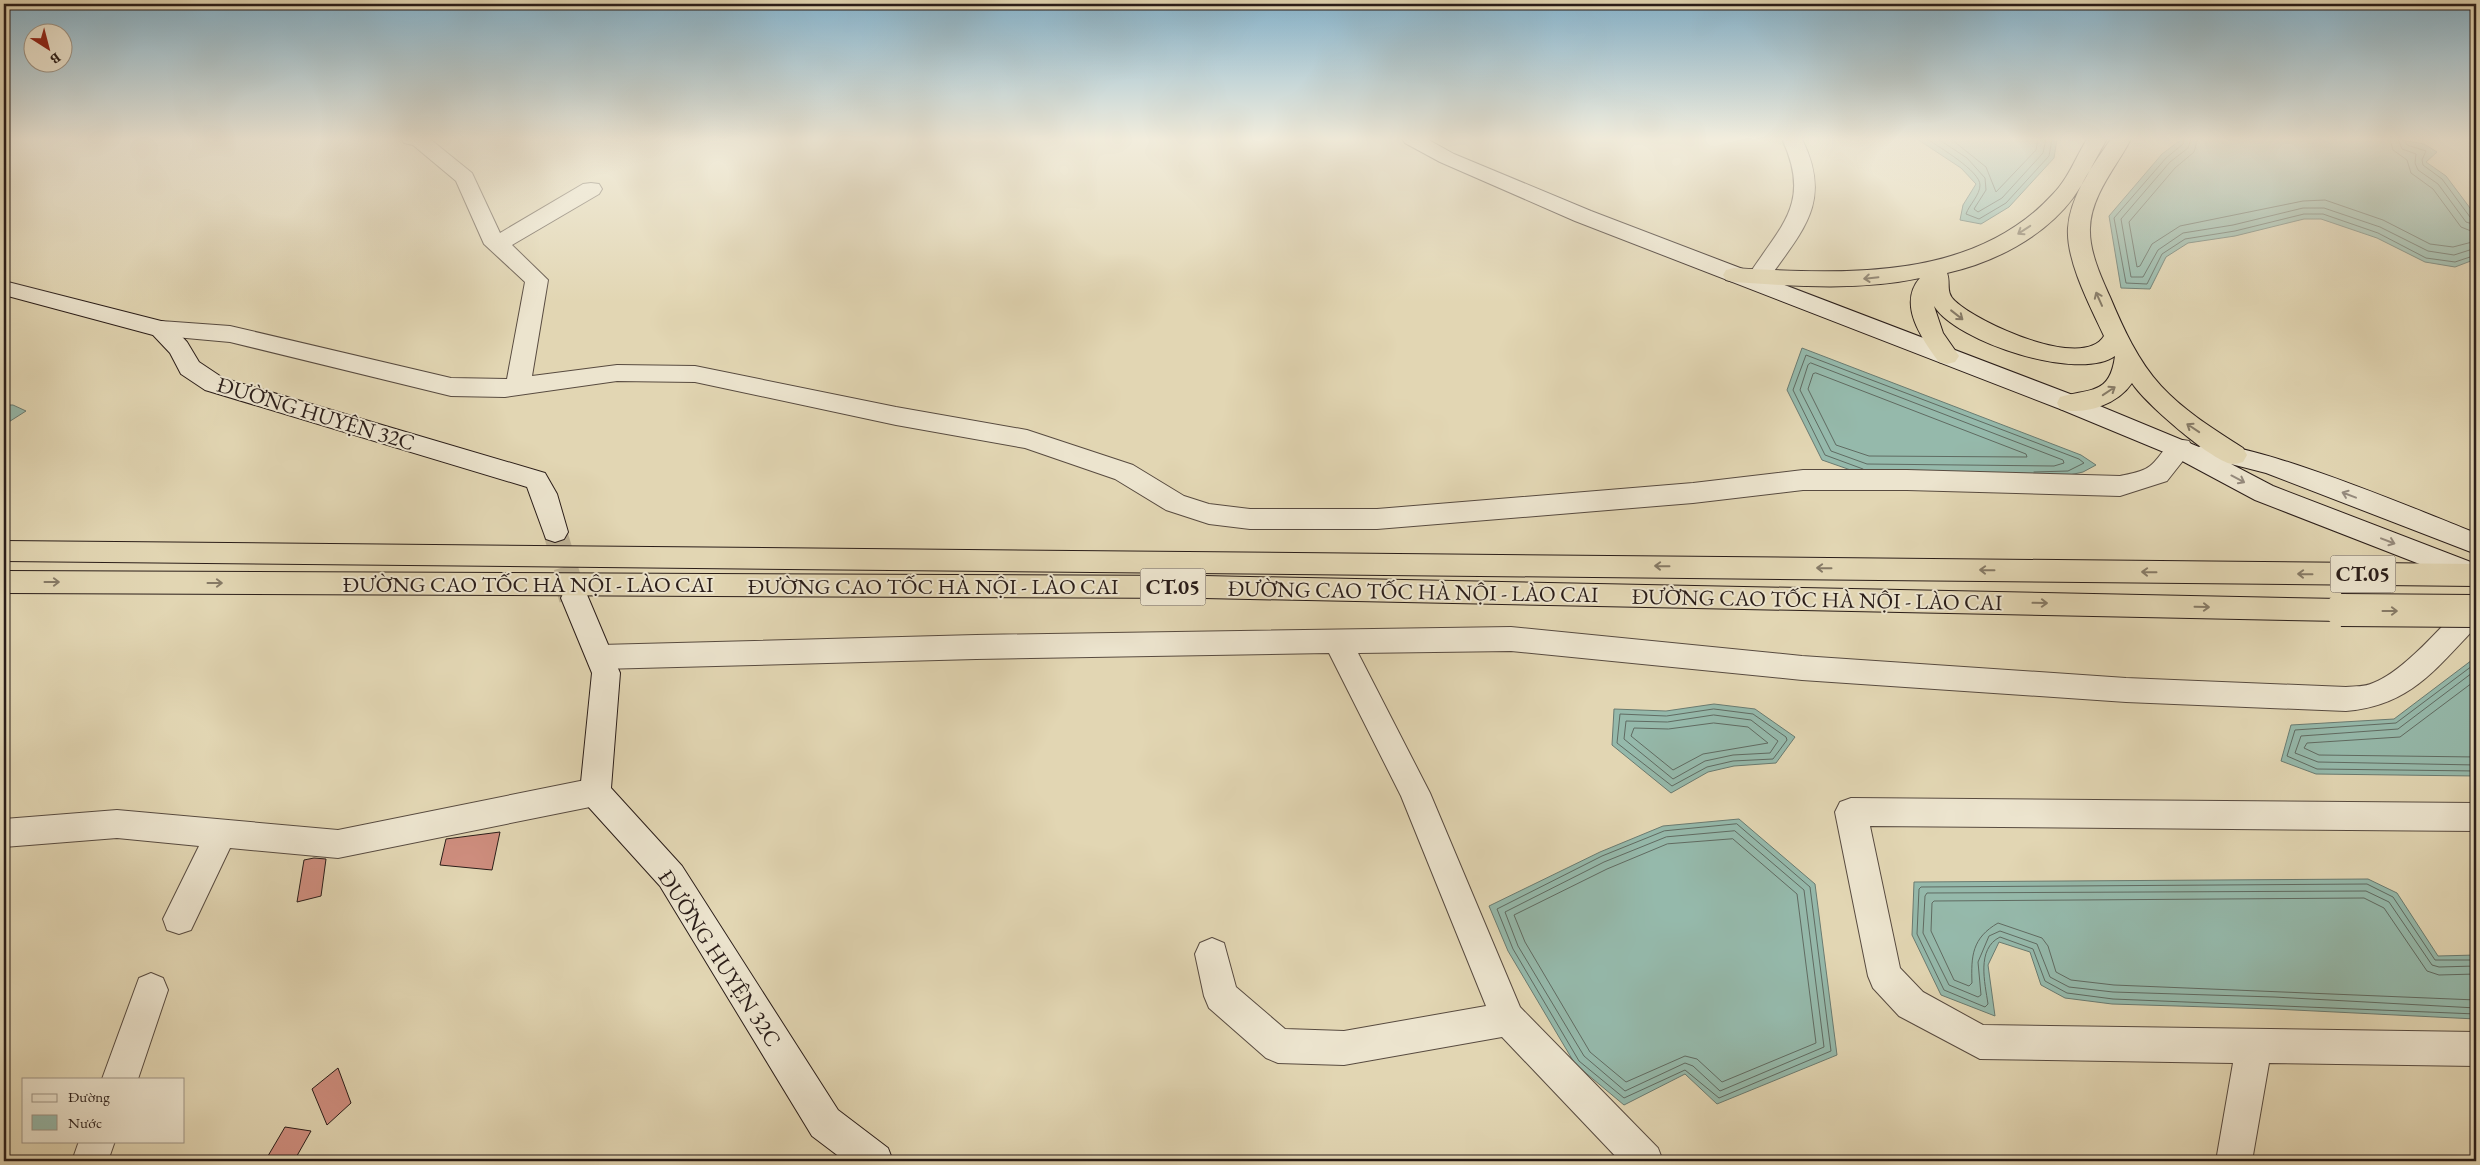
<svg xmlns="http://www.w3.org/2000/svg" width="2480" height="1165" font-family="'EB Garamond',serif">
  <rect width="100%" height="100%" fill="#e2d6b3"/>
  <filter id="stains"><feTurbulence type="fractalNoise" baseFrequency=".004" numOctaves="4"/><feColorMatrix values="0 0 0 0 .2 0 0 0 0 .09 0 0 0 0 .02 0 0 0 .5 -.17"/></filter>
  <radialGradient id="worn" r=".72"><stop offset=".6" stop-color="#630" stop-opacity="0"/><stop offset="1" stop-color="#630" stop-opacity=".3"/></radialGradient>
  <path fill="#95b9ab" stroke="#6a7b71" d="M1917 139H2057L2054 158 2009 207 1981 224 1960 220 1963 205 1976 184 1961 168Z
    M2182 139H2396L2424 144 2437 152 2426 162 2446 176 2476 216V259L2455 267 2425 262 2377 238 2321 219H2304L2235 236 2188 243 2166 257 2150 289 2121 288 2109 216 2162 154Z
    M1802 348 2081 455 2096 465 2083 472 2056 478 1865 475 1822 460 1787 390Z
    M4 405H13L26 411 4 425Z
    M2476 657V776L2316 774 2281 761 2291 725 2394 719Z
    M1714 704 1755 709 1795 737 1776 763 1734 766 1708 772 1671 793 1612 745 1614 709 1666 711Z
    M1739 819 1815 884 1837 1055 1717 1104 1685 1074 1624 1105 1575 1064 1508 951 1489 906 1600 852 1663 826Z
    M2368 879 2397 893 2438 956 2476 955V1019L2274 1009 2112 1004 2065 998 2041 985 2030 952 1999 942 1988 965 1995 1016 1941 995 1912 935 1914 882Z"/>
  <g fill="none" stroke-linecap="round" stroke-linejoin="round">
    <path stroke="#606b62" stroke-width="1" d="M1927 139C1939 147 1980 171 1980 185 1980 195 1969 205 1966 214L1979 219 2006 203 2049 156 2052 139
      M1938 139 1967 158 1985 178 1986 190 1974 209 1978 212 2002 198 2043 153 2046 139
      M1951 139 1986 167 1996 192 2036 150 2038 139
      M2184 139 2183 144 2166 158 2114 218 2126 283 2147 284 2162 254 2185 239 2235 231 2304 214H2323L2378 233 2426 258 2455 262 2476 255
      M2191 139 2188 148 2170 162 2121 219 2131 277H2143L2158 250 2183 233 2233 225 2303 208H2324L2380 227 2428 251 2454 255 2476 248
      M2198 139 2194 152 2175 168 2129 222 2137 267 2140 266 2152 244 2180 226 2303 201 2325 200 2383 220 2430 244 2453 247 2476 241
      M2390 139 2393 150 2407 160 2411 173 2433 189 2461 227 2476 233
      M2398 139 2402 149 2416 154 2415 163 2418 170 2438 184 2466 222 2476 225
      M2404 139 2407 145 2426 151 2422 160 2423 165 2442 179 2470 217 2476 219
      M1811 363 2063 460 2064 463 2054 466 1867 464 1831 451 1800 390 1808 365Z
      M1816 373 2026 454 2027 457 1869 456 1836 445 1808 389 1813 374Z
      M1863 469 1825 455 1793 390 1806 355 2079 459 2084 463 2068 471 2034 472
      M2476 663 2396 723 2295 730 2287 756 2317 769 2476 771
      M2476 670 2398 729 2301 736 2295 753 2318 762 2476 765
      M2476 680 2400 737 2307 743 2304 748 2319 755 2476 757
      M1714 709 1753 714 1786 737 1787 740 1773 759 1733 761 1707 767 1672 786 1617 743 1620 714 1666 716Z
      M1714 715 1751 720 1778 741 1770 753 1733 755 1705 761 1673 779 1624 739 1626 721 1667 722Z
      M1714 723 1748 727 1768 743 1703 754 1673 770 1631 736 1634 728 1668 729Z
      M1737 824 1810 887 1831 1051 1719 1098 1685 1070 1624 1098 1579 1061 1513 949 1497 909 1602 856 1664 831Z
      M1735 831 1804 890 1824 1047 1720 1091 1693 1066 1685 1063 1625 1091 1584 1056 1518 946 1505 912 1604 862 1666 837Z
      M1733 839 1797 894 1816 1043 1722 1082 1697 1059 1685 1056 1626 1082 1590 1052 1525 942 1514 915 1607 869 1667 844Z
      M2476 960H2435L2393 897 2367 884 1921 887 1919 889 1917 934 1944 990 1985 1007 1988 1004C1985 983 1976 949 2000 937L2033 949 2045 981 2067 993 2113 999 2476 1014
      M2476 966 2439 967 2432 965 2389 902 2366 891 1927 893 1925 896 1923 933 1949 985 1978 997 1981 995 1978 962 1989 936 2000 931 2037 944 2050 977 2069 987 2113 992 2274 997 2476 1008
      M2476 974 2439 975 2427 971 2384 908 2364 898 1934 901 1932 903 1931 931 1954 980 1969 986 1972 983C1971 956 1972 938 1998 923L2042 938 2048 946 2056 972 2071 980 2114 985 2476 1000"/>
  </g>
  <path fill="#cf8e7f" stroke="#2a1d19" d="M500 832 492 870 440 865 446 839Z
    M314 858 326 859 321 896 297 902 304 860Z
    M338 1068 351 1103 327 1125 312 1089Z
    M285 1127 311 1131 294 1161H265Z"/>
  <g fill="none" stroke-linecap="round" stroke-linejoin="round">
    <path stroke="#bdb194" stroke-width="24" stroke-dasharray="24 12" stroke-linecap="butt" d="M555 532 569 578"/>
    <path stroke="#bdb194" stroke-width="32" stroke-dasharray="32 16" stroke-linecap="butt" d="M569 577 575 598"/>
    <defs>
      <path id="street" d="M401 139H430L472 173 500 233 583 184 591 183 599 184 602 189 599 194 512 245 548 280 532 376 617 365 695 366 896 407 1027 430 1133 465 1184 496 1209 504 1250 509H1377L1693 483 1803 470H1907L2120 476C2129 474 2143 472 2150 466 2164 455 2167 435 2189 441L2193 448 2167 481 2120 496 1907 490H1803L1693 503 1377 529H1250L1209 524 1166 510 1115 479 1025 448 896 425 695 382 617 381 505 397 451 396 230 342 153 335 149 329 153 323 161 321 230 326 451 378 507 379 525 282 484 244 456 181 413 145 404 143Z
        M1782 139H1802C1833 202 1803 230 1767 281L1759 283 1751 281 1748 276C1781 225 1812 203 1782 139Z
        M2476 598V627C2435 670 2409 706 2346 711L2126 702 1802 680 1511 651 1358 653 1430 793 1520 1007 1658 1148 1663 1161H1620L1502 1037 1344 1065 1278 1063 1266 1058 1209 1008 1204 996 1195 954 1200 943 1212 938 1224 943 1236 987 1285 1029 1344 1031 1486 1006 1401 796 1329 653 976 659 600 669 590 665 586 657 590 649 600 645 976 635 1511 627 1802 656 2126 678 2346 687C2355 686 2365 687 2373 683 2403 672 2443 625 2466 601Z
        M595 778 606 782 610 792 606 802 595 806 338 858 230 848 191 930 179 934 167 930 163 919 199 846 117 838 4 847V819L117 810 338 830Z
        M1851 798 2476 803V831L1870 826 1900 968 1923 992 1983 1025 2476 1032V1066L2269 1063 2252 1161H2216L2233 1063 1980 1059 1899 1016 1873 988 1868 976 1835 812 1840 802Z
        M151 973 163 978 168 990 138 1079H102L139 978Z
        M79 1141H115L108 1161H72Z"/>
      <path id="secondary" d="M1402 139H1427L1454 154 1591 211 2078 397 2199 447C2225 428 2437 518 2476 533V554L2266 473 2231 464 2273 486 2476 564V586L2255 500 2171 455 2060 409 1575 221 1440 162 1405 143Z
        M4 281 169 323 187 342 199 362 223 378 545 473 557 494 568 532 564 539 555 542 546 539 527 487 205 390 181 374 170 353 153 335 4 295Z
        M575 587 585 590 620 673 611 788 682 866 838 1110 888 1148 893 1161H845L812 1136 660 886 584 802 580 792 592 673 561 598 565 590Z"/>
      <path id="highway" d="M2087 139H2107C2095 159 2086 180 2073 198 2044 237 1993 263 1947 273 1951 283 1945 292 1955 301 1978 323 2083 371 2104 336 2090 306 2066 261 2068 228 2070 196 2094 163 2111 139H2131C2117 166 2091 195 2090 228 2089 251 2101 277 2110 297 2123 328 2138 361 2161 386 2184 411 2215 430 2243 448L2247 455 2243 462C2239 463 2236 464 2232 464 2210 460 2144 402 2132 383 2118 404 2085 416 2060 409L2057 403 2060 397C2091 388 2110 395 2115 356 2079 382 1956 342 1934 306L1943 333 1959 356 1955 362 1947 364 1939 362C1922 339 1897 304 1920 278 1859 291 1795 286 1734 282L1726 280 1723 275 1726 270 1734 268C1842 274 1973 282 2053 194 2068 179 2076 157 2087 139Z
        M4 541 2476 564V586L4 561Z
        M4 571 1204 576 2341 599 2351 602 2355 610 2351 618 2341 621 1204 598 4 593Z"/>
    </defs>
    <use href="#street" stroke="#584b40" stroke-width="2"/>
    <use href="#secondary" stroke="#2a1d19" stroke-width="2"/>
    <use href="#highway" stroke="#2a1d19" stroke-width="2"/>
    <use href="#street" fill="#ece4ce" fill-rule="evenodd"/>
    <use href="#secondary" fill="#ece4ce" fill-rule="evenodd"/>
    <use href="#highway" fill="#e2d6b3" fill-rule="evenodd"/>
    <defs>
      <path id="highway-bridge" d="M2341 610 2476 611"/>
    </defs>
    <use href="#highway-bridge" stroke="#2a1d19" stroke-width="34" stroke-linecap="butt"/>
    <use href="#highway-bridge" stroke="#e2d6b3" stroke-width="32"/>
  </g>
  <defs><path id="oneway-shaft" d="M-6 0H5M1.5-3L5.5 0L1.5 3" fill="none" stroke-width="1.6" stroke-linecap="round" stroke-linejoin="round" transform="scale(1.25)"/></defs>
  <g stroke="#867a66">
    <use href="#oneway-shaft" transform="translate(2024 230) rotate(147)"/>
    <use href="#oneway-shaft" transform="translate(1871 278) rotate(174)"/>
    <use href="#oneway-shaft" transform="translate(2099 299) rotate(-114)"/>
    <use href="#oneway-shaft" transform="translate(1957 315) rotate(38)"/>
    <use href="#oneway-shaft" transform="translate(2109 391) rotate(-34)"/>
    <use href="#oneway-shaft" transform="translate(2193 428) rotate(-146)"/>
    <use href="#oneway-shaft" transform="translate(1662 566) rotate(-179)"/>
    <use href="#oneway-shaft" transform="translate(1824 568) rotate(-179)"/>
    <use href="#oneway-shaft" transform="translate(1987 570) rotate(-179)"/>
    <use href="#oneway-shaft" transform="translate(2149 572) rotate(-179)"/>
    <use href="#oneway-shaft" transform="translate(2305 574) rotate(-179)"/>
    <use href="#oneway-shaft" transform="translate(52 582)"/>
    <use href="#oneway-shaft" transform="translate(215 583)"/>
    <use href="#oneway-shaft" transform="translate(2040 603) rotate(1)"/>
    <use href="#oneway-shaft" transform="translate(2202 607) rotate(1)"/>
    <use href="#oneway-shaft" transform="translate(2390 611)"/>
  </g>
  <g stroke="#958a7d">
    <use href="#oneway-shaft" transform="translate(2238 479) rotate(28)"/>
    <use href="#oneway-shaft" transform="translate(2349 495) rotate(-159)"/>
    <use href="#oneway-shaft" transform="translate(2388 541) rotate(21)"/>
  </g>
  <linearGradient id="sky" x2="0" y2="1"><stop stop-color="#87b6d0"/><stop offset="0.46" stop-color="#f2eddd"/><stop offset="1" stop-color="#f2eddd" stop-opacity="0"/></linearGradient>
  <rect width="2480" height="302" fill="url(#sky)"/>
  <g text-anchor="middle" stroke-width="4" stroke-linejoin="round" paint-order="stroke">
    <g fill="#ece4ce" stroke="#64594f" stroke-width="1">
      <rect x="2330.5" y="555.5" width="65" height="37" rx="4"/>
      <rect x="1140.5" y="568.5" width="65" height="37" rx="4"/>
    </g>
    <g font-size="21" font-weight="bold" fill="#2a1d19">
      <text x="2363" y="581">CT.05</text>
      <text x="1173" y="594">CT.05</text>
    </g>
    <g font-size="22" fill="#2a1d19" stroke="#ece4ce">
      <text transform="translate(316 413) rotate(17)" y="8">ĐƯỜNG HUYỆN 32C</text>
      <text x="528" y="592">ĐƯỜNG CAO TỐC HÀ NỘI - LÀO CAI</text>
      <text x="933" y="594">ĐƯỜNG CAO TỐC HÀ NỘI - LÀO CAI</text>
      <text transform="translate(1413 591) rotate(1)" y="8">ĐƯỜNG CAO TỐC HÀ NỘI - LÀO CAI</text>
      <text transform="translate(1817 599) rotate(1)" y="8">ĐƯỜNG CAO TỐC HÀ NỘI - LÀO CAI</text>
      <text transform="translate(720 958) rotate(57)" y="8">ĐƯỜNG HUYỆN 32C</text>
    </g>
  </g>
  <rect width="2480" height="1165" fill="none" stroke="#e2d6b3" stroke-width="20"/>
  <rect x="5" y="5" width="2470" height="1155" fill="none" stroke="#2a1d19" stroke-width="2.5"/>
  <rect x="10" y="10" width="2460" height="1145" fill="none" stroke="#2a1d19"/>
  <rect x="22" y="1078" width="162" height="65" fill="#ece4ce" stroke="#9e9486"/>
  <rect x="32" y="1094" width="25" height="8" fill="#ece4ce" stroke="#9e9486"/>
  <text x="68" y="1102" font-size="15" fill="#2a1d19">Đường</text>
  <rect x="32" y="1115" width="25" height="15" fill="#95b9ab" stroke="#9e9486"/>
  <text x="68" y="1128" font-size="15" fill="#2a1d19">Nước</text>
  <g transform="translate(48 48) rotate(144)"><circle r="24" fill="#ece4ce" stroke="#9e9486"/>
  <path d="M0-4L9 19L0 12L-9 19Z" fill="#8f2418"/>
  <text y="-8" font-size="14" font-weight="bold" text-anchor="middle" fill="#2a1d19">B</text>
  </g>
  <rect width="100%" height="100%" filter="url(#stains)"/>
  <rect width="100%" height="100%" fill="url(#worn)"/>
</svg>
